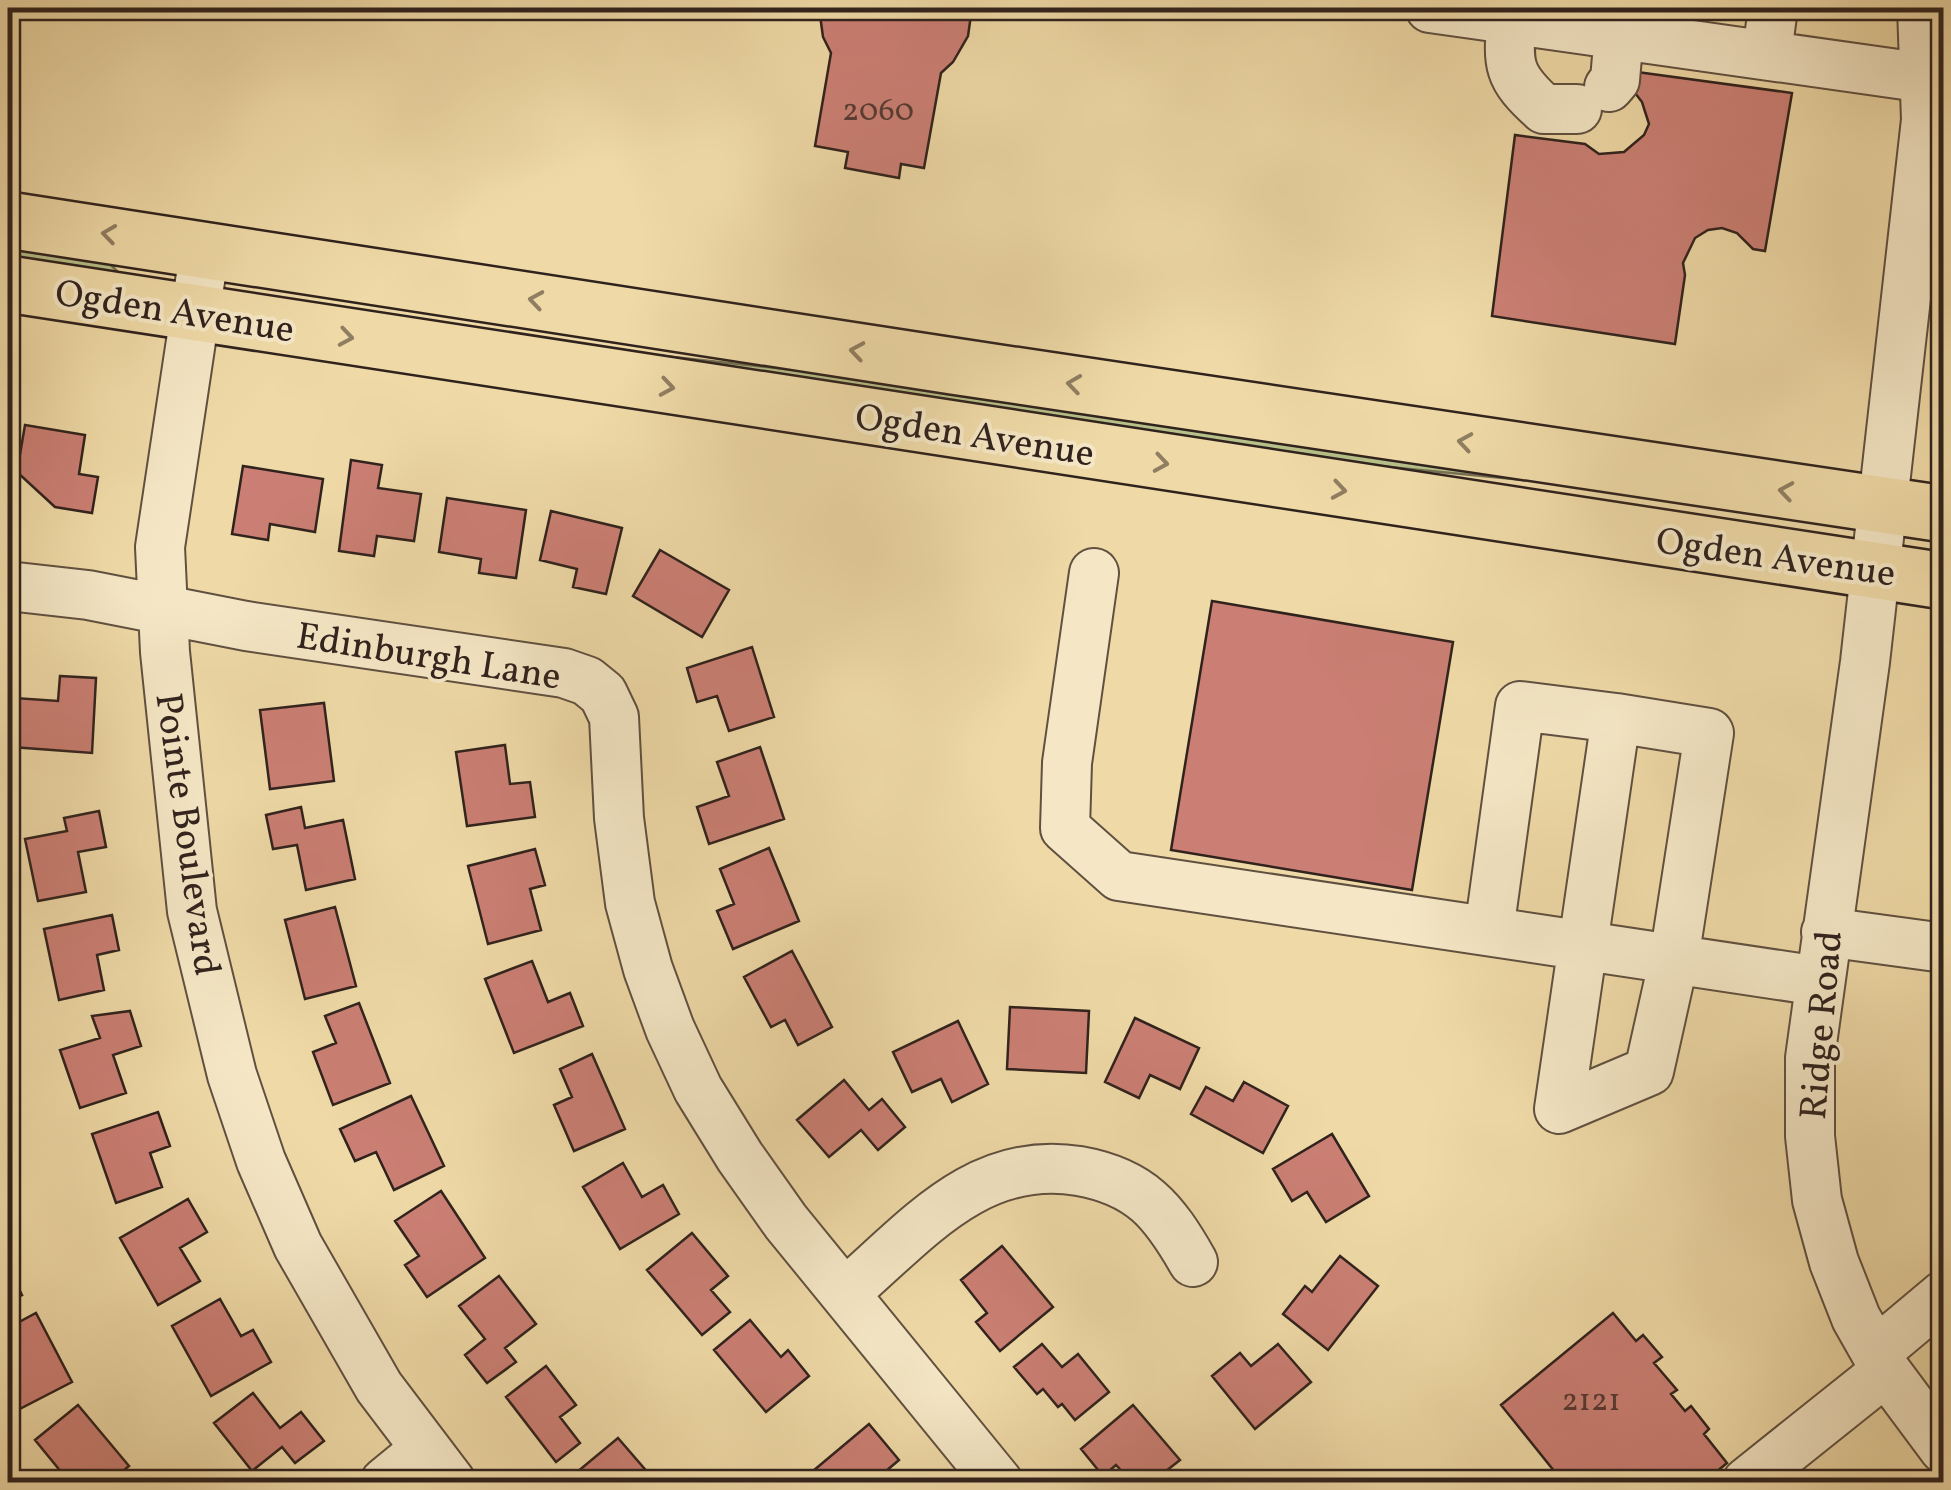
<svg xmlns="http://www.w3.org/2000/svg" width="1951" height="1490" font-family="Vollkorn,serif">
  <rect width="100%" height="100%" fill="#efdaa7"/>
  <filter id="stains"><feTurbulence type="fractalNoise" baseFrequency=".002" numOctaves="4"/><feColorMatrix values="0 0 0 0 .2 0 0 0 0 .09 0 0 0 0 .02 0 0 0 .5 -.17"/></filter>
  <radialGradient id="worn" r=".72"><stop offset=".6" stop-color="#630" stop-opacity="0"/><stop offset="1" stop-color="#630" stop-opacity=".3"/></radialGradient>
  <path fill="#b7c089" stroke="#747153" stroke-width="2.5" d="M8 240 109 263 121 275 8 262Z
    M589 348 961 388 1566 484 1244 453Z"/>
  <path fill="#cb7f74" stroke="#30221d" stroke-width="2.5" d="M819 8H972L968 36 953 62 941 73 924 168 901 164 899 178 845 168 848 152 815 146 831 53 823 37Z
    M1637 72 1792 93 1765 251 1753 249 1737 233 1722 228 1708 230 1695 238 1683 263 1685 275 1675 344 1492 316 1515 135 1585 144 1599 154 1624 152 1644 135 1649 124 1642 102 1632 89Z
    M25 425 85 435 79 474 98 477 92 513 55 507 17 472Z
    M351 460 382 465 378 488 421 494 414 541 377 536 374 556 339 551Z
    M243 466 323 479 315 532 270 524 268 540 232 534Z
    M447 498 526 510 516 578 479 573 481 559 439 552Z
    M551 511 622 528 606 594 573 587 577 569 540 560Z
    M660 550 729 590 702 637 633 596Z
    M1212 601 1453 642 1412 890 1171 850Z
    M752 647 774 717 729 731 717 696 697 702 687 668Z
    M60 676 96 678 92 753 12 747 15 698 58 701Z
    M324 703 334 781 270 789 260 710Z
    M505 745 510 784 530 782 535 817 467 826 456 752Z
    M760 747 784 819 709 844 697 807 729 796 717 762Z
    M301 807 305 828 343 820 355 879 306 890 297 845 273 849 266 815Z
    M99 811 106 847 78 852 86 892 38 901 25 839 67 831 64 818Z
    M769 848 799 921 733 949 717 911 734 904 720 869Z
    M535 849 545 885 530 889 541 930 488 944 468 866Z
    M335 907 356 986 305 999 285 920Z
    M112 915 119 950 97 955 104 990 59 1000 44 929Z
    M792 951 832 1027 798 1045 785 1020 771 1027 744 977Z
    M532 961 548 1002 570 993 583 1026 514 1053 485 979Z
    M359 1003 390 1083 333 1105 313 1052 336 1043 325 1016Z
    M1010 1007 1089 1011 1086 1073 1007 1069Z
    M130 1011 141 1046 113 1055 126 1093 80 1108 60 1050 100 1038 92 1016Z
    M1135 1018 1199 1048 1180 1089 1150 1075 1139 1098 1105 1082Z
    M958 1021 988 1084 952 1102 941 1079 912 1092 893 1052Z
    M592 1054 625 1129 574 1151 554 1105 572 1097 560 1069Z
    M844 1080 869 1110 882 1099 905 1127 878 1150 861 1130 829 1157 797 1120Z
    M1244 1082 1288 1106 1263 1153 1191 1114 1206 1087 1233 1101Z
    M411 1096 444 1166 394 1190 376 1152 355 1161 340 1129Z
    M158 1112 170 1146 150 1153 162 1187 116 1203 92 1134Z
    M1332 1134 1369 1196 1326 1222 1307 1192 1292 1201 1273 1169Z
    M623 1163 642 1197 663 1185 679 1214 620 1249 583 1187Z
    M441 1191 485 1258 427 1297 405 1265 419 1256 395 1221Z
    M188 1199 207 1232 180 1248 200 1281 158 1305 120 1238Z
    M692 1233 728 1276 711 1290 730 1312 702 1335 647 1270Z
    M1002 1246 1053 1307 1000 1351 976 1322 987 1313 961 1280Z
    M1340 1256 1378 1286 1328 1350 1283 1314 1305 1286 1312 1292Z
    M8 1266 22 1295 8 1301Z
    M499 1276 536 1324 505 1348 516 1362 487 1383 465 1355 485 1339 459 1306Z
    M220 1299 241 1336 253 1330 271 1362 211 1396 172 1326Z
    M36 1313 72 1382 8 1415V1382L18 1377 8 1357V1328Z
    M1613 1313 1636 1341 1643 1335 1662 1357 1654 1363 1677 1390 1671 1394 1685 1411 1691 1406 1709 1429 1704 1434 1727 1463 1704 1482H1563L1501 1405Z
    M750 1320 781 1357 788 1350 809 1376 766 1412 714 1350Z
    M1042 1344 1062 1367 1078 1354 1109 1392 1075 1420 1062 1404 1058 1407 1043 1389 1037 1394 1014 1367Z
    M1278 1344 1311 1382 1255 1429 1212 1376 1240 1353 1251 1366Z
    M546 1366 576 1405 560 1417 580 1443 556 1462 506 1397Z
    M253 1393 280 1428 301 1412 324 1441 295 1463 282 1447 252 1471 214 1423Z
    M78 1405 129 1466 109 1482H51L62 1473 35 1440Z
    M1133 1405 1180 1460 1152 1482H1143L1135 1474 1129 1479 1116 1465 1103 1476 1081 1449Z
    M869 1424 899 1460 873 1482H822L813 1471Z
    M618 1438 656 1482H565Z"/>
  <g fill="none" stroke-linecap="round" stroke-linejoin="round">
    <defs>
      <path id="minor" d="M1430 8 1926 78
        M1922 8 1926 120 1865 662 1810 1058V1136L1817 1200 1834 1262 1856 1318 1886 1371 1944 1449
        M1512 18C1507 65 1508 77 1544 109H1577
        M1767 53 1773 8
        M1609 87 1615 80 1619 33
        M205 248 160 547 165 652 192 911 232 1075 261 1161 298 1246 379 1387 451 1482
        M1094 573 1067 763 1065 828 1119 876 1819 981
        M8 586 88 595 246 626 564 673 587 681 603 694 614 717 619 818 630 903 648 969 670 1029 698 1089 740 1157 786 1222 998 1482
        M1489 931 1520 706 1616 718 1559 1109 1649 1071 1674 959 1709 733 1616 718
        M1826 932 1944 948
        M845 1293C916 1232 977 1154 1079 1171 1141 1182 1164 1211 1193 1262
        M1876 1352 1944 1295
        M385 1482 424 1450
        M1747 1482 1886 1371"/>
      <path id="major" d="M8 220 953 366 1944 514
        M8 284 1944 581"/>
    </defs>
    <use href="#minor" stroke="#605040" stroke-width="52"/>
    <use href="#major" stroke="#30221d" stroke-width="60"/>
    <use href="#minor" stroke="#f5e7c6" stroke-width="48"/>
    <use href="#major" stroke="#efdaa7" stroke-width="55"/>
  </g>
  <defs><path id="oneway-chevron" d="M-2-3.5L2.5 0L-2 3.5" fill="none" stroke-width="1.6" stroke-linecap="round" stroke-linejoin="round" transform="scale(2.5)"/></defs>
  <g stroke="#907e62">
    <use href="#oneway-chevron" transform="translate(109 234) rotate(-172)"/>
    <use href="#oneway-chevron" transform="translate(536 300) rotate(-171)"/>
    <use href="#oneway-chevron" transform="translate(346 337) rotate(9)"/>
    <use href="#oneway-chevron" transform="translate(857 351) rotate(-171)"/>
    <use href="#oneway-chevron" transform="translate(1074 384) rotate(-172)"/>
    <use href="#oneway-chevron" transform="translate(667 387) rotate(9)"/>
    <use href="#oneway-chevron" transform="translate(1465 442) rotate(-171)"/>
    <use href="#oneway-chevron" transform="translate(1161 463) rotate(9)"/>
    <use href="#oneway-chevron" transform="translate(1339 490) rotate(9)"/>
    <use href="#oneway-chevron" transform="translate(1786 491) rotate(-171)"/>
  </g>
  <g text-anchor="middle" stroke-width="8" stroke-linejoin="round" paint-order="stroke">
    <g font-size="32" fill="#573933">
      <text x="878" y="120">2060</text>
      <text x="1591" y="1410">2121</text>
    </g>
    <g font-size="38" fill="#30221d" stroke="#f5e7c6">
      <text transform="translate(175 310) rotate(9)" y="13">Ogden Avenue</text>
      <text transform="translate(975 434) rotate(9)" y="13">Ogden Avenue</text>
      <text transform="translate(1776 556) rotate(8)" y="13">Ogden Avenue</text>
      <text transform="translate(429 655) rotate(9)" y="13">Edinburgh Lane</text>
      <text transform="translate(189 834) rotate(82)" y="13">Pointe Boulevard</text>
      <text transform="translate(1820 1025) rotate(-85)" y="13">Ridge Road</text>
    </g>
  </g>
  <rect width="1951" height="1490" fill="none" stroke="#efdaa7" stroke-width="40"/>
  <rect x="10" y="10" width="1931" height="1470" fill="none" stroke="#30221d" stroke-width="5"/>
  <rect x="20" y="20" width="1911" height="1450" fill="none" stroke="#30221d" stroke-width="2.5"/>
  <rect width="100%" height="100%" filter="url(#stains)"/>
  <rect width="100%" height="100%" fill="url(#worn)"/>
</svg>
